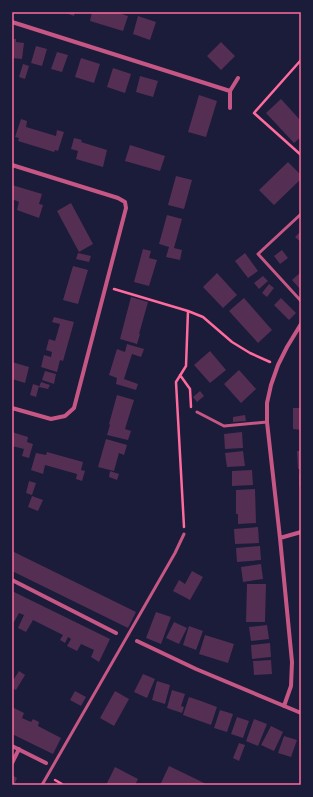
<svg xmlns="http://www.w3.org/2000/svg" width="313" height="797" font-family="'Noto Sans',sans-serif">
  <rect width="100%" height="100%" fill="#1b1b3a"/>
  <path fill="#542f53" d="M63 12H75L74 16Z
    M92 12H116L128 16 123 31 90 21Z
    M138 16 156 22 150 40 133 34Z
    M12 39H16V42L24 43 22 59 12 58Z
    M221 42 235 56 221 70 207 56Z
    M36 46 47 49 42 66 31 63Z
    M57 52 68 55 62 72 51 69Z
    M81 58 100 64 94 83 75 77Z
    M23 64 29 66 25 79 19 77Z
    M113 68 131 74 125 93 107 87Z
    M140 76 158 81 153 97 136 92Z
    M199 95 217 101 206 137 188 132Z
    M281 99 301 121V137L294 143 266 113Z
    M21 119 27 121 26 127 56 136 57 130 64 132 58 151 55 150 54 152 18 141 19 138 15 137Z
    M74 138 82 140 81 142 107 150 103 167 76 159 78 151 71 149Z
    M130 145 165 156 160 171 125 161Z
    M288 162 301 175V179L274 205 259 190Z
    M176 176 192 180 184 209 168 205Z
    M12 185 42 194 39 204 43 205 39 218 17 210 19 202 12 199Z
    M71 203 93 244 79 252 57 211Z
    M167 215 182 219 174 248 182 250 180 260 166 257 169 247 159 244Z
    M301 231V242L295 237Z
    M143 249 151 251 149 258 157 260 149 286 134 282Z
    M282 250 288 258 280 264 274 256Z
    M78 253 91 256 89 262 76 259Z
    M245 253 258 271 248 278 235 261Z
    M73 266 88 270 78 304 63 300Z
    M301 272V290L292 280Z
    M217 273 237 295 223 308 203 287Z
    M263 276 268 281 259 289 254 283Z
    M269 284 274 288 267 297 262 293Z
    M131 297 148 302 139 334H140L137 344 120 339Z
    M244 298 272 330 258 343 229 311Z
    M281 298 296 313 289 320 274 305Z
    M54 317 74 322 63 361 60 360 57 372 41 367 44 355 51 357 52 352 46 350 49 339 55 341 60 324 52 322Z
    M127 344 144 349 141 357 132 354 124 379 138 384 136 390 116 384 117 378 109 375 117 349 125 352Z
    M210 351 226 370 210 383 194 365Z
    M12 362 29 367 25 383 12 379Z
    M239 370 256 389 241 403 224 384Z
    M45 371 56 374 54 384 42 380Z
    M41 382 50 385 48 389 39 387Z
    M33 384 39 386 36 397 30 395Z
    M200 391 204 396 197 402 193 397Z
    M117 395 134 400 125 429 131 431 128 440 107 435 110 425 109 424Z
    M293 408H301V430L293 429Z
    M245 415 246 421 233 422V417Z
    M12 432 28 437 27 442 33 444 29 458 22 456 24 449 12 446Z
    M242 432 243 448 225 449 224 434Z
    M106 439 127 445 124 455 119 453 114 471 98 467Z
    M243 451 245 466 227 467 225 453Z
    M297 451H301V469H298Z
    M47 452 83 462 81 470 85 471 82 481 76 479 77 474 45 465 43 474 31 470 36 453 46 455Z
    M252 470 253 485 232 486V471Z
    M110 471 119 474 117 480 109 477Z
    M301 473V487H299V474Z
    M29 481 36 483 32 495 26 493Z
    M255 489 256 523 238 524V514H236V490Z
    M32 496 43 500 38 511 28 507Z
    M258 527 259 543 235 544 234 529Z
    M260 546 261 560 237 562 236 548Z
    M12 551 136 612 128 628 12 571Z
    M261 564 263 579 243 582 241 567Z
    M192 571 203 577 190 600 173 591 179 580 185 584Z
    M247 584H266L265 622H246Z
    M12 591 110 639 99 662 91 657 94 650 81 644 77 651 67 646 71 639 68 637 65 643 60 640 63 635 33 620 26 632 18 628 24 615 19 613 14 622 12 620Z
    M156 612 171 617 161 644 146 638Z
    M174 622 187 628 179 644 166 638Z
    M267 625 269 639 251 641 249 627Z
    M189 626 203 631 196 650 183 645Z
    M205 635 234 644 228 663 199 654Z
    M270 643 271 657 252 659 251 645Z
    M271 660 272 674 254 675 253 661Z
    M19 671 25 675 16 690 12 688V682Z
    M143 674 155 679 147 698 134 692Z
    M157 681 170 685 165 704 152 700Z
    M172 690 185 694 181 706 184 707 182 713 167 708Z
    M75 691 86 697 81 706 70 700Z
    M115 691 129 699 114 726 100 718Z
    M189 697 201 701 196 715 201 701 217 707 211 725 183 715Z
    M12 707 24 713 22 718 31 722 33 719 39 722 38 726 61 738 53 754 12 734Z
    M220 710 233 714 227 732 214 728Z
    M237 717 249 721 243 738 231 734Z
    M254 719 267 724 258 746 246 741Z
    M271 726 283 732 274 751 261 745Z
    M284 736 297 740 291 757 278 753Z
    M239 743 245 745 239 761 233 758Z
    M169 766 196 779 208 785H160Z
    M115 767 138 779 135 785H106Z
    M12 775 17 778 15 783 19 785H12Z"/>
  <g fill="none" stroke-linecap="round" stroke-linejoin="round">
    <path stroke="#ff6b9d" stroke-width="2.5" d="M301 60 254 113 301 155
      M114 289 188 311 203 317 232 342 250 353 270 362
      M180 375 190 389 191 407
      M184 527 176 382 186 366 188 311
      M55 780 62 784"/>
    <path stroke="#c65784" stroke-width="3" d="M301 214 258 254 301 301
      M197 412 224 426 267 422
      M42 785 175 553 184 534"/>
    <path stroke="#c65784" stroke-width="4" d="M12 22 230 91
      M230 108V91L238 78
      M12 165 118 198 125 202 126 208 74 408 65 416 51 419 12 408
      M280 538 301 532
      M12 580 116 633
      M137 641 196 669 301 713
      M284 706 291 686 292 662 280 538 267 422V403L271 385 278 365 287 347 301 324
      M12 746 46 763
      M12 763 19 749"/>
  </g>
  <rect width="313" height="797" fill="none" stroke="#1b1b3a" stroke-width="26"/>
  <rect x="13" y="13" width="287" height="771" fill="none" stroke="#ff6b9d" stroke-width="1.5"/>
</svg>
